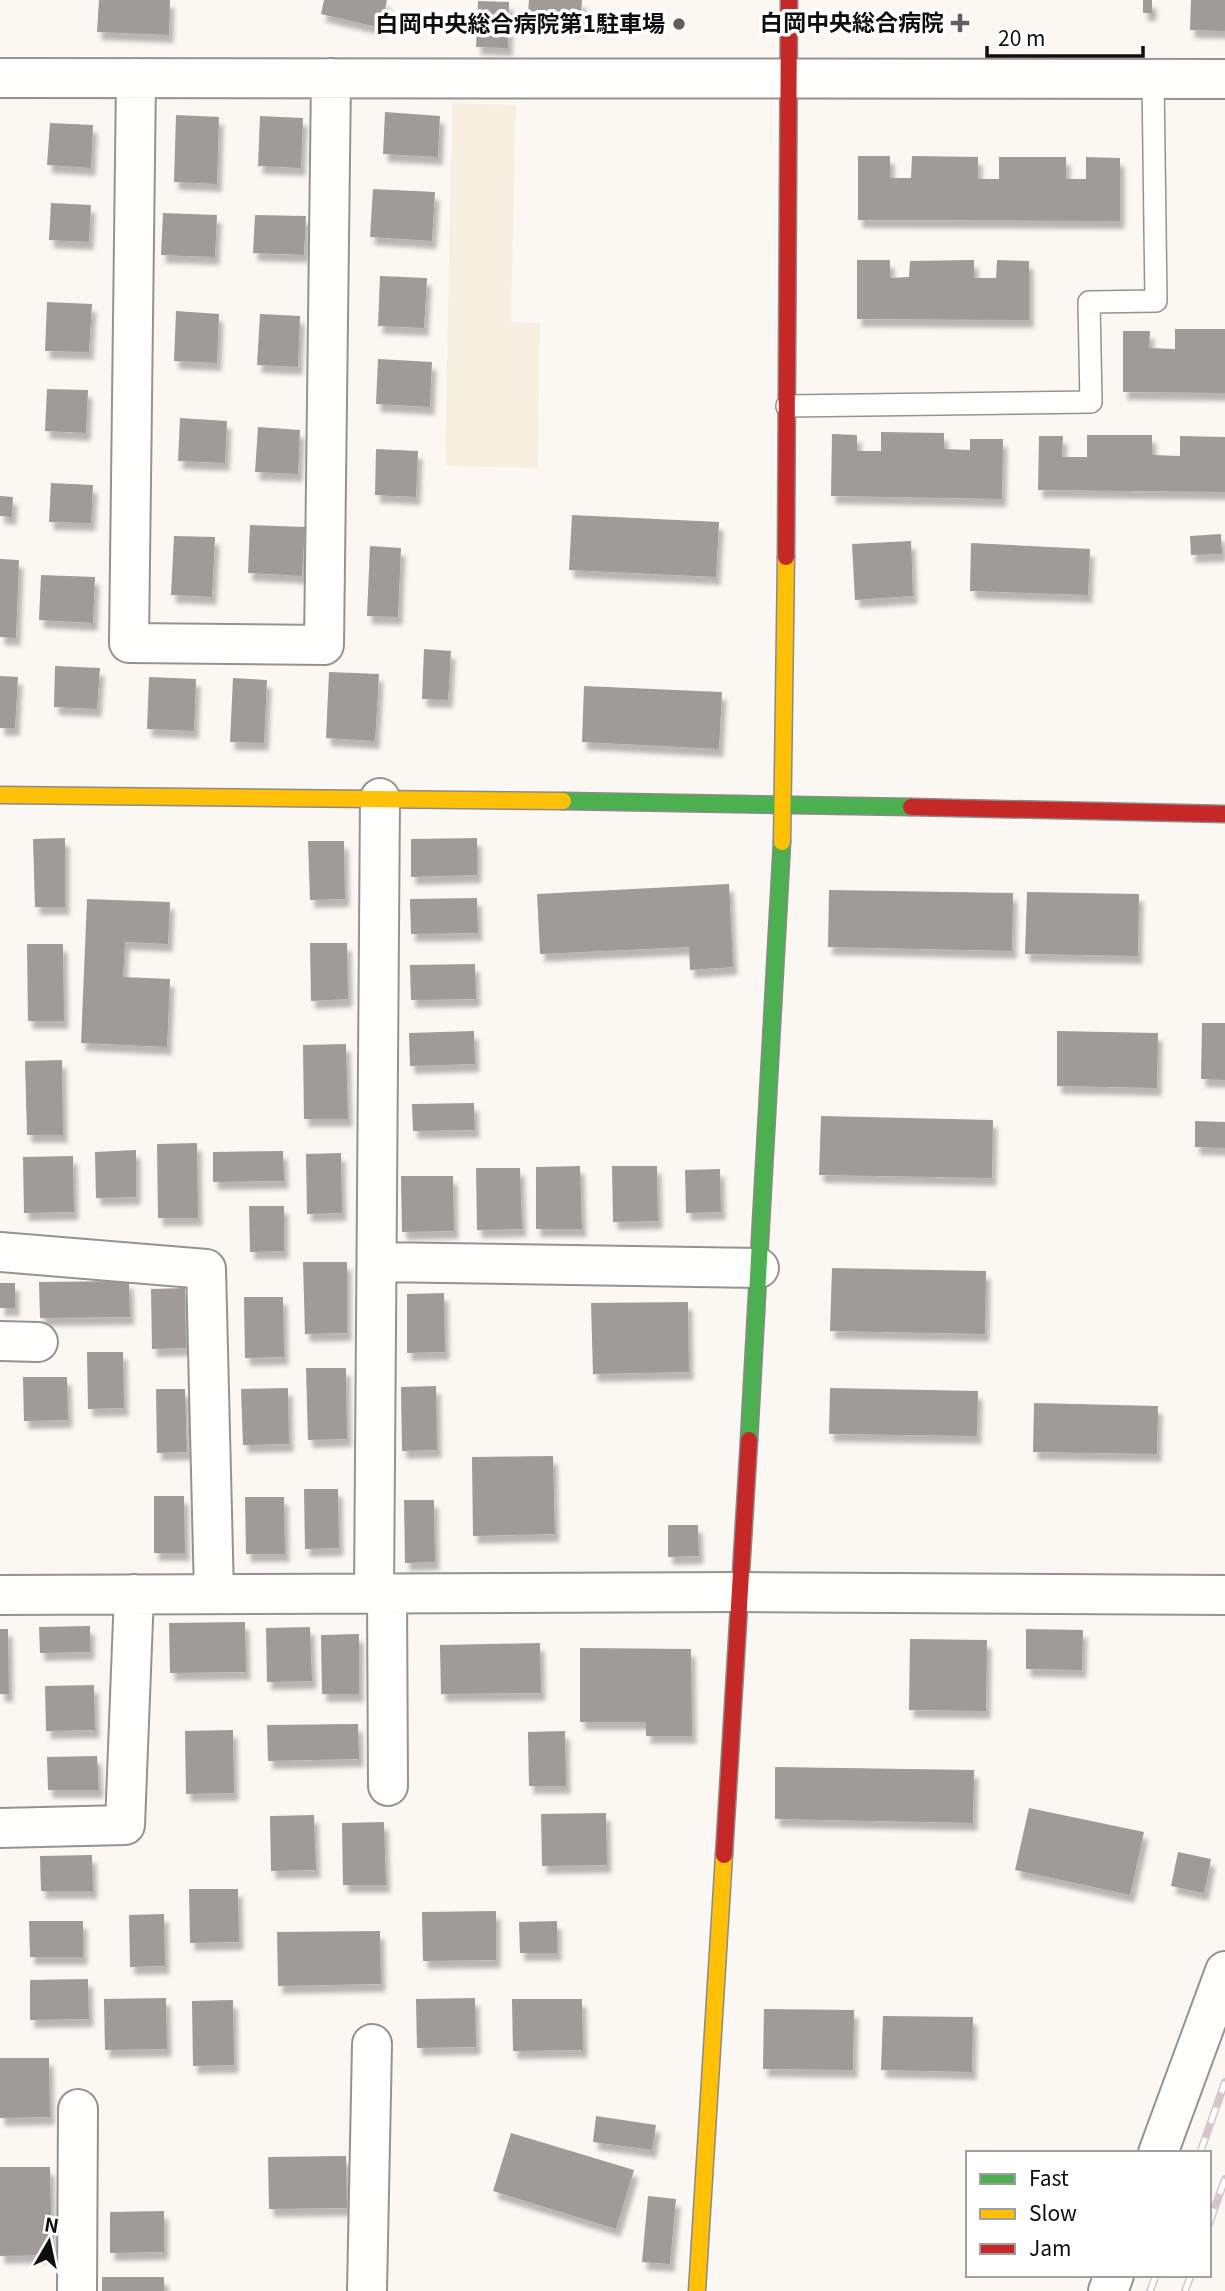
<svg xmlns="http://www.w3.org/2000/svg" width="1225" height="2291" font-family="Georgia,'Noto Sans JP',serif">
  <defs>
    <filter id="shadow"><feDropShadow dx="4.5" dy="8" stdDeviation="2" flood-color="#0004"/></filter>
  </defs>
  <rect width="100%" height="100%" fill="#fbf8f4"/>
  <path fill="#f7f0e1" d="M452 103 516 105 511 322 540 323 538 468 445 466Z"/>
  <path fill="#9e9b99" filter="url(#shadow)" d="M99 0H170L169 35 97 32Z
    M324 0H387L381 28 321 14Z
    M529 0H582L580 28 527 23Z
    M1143 0H1152V13H1143Z
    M1191 0H1225V31L1190 30Z
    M478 1 509 2 508 48 476 47Z
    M385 112 440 116 438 157 383 154Z
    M176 115 219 117 217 184 174 182Z
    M260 116 303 118 301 168 258 166Z
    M50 123 93 125 91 168 47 165Z
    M858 156H890V178H911L912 156 978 157V179H999V157H1066V179H1086V157L1120 158V221L858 220Z
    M373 189 435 192 432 241 370 237Z
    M51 203 91 205 89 242 49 240Z
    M163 213 217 215 215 257 161 255Z
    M255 215 306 216 304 255 253 253Z
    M857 260H890V278L909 277 910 261 974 260V278H996L997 260 1029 261V320L857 319Z
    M380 276 427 278 424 328 378 326Z
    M47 302 92 304 89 352 45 351Z
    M176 311 219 314 217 363 174 361Z
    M260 314 300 316 298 367 257 365Z
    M1175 329H1225V393L1123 392V331H1150L1149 348 1175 349Z
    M378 359 432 362 430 407 376 404Z
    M47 389 88 390 86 433 45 431Z
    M180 418 227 421 225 463 178 461Z
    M258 427 300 430 298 474 255 472Z
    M881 432 944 433V449L970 450V439H1003L1002 499 831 496 832 434 857 435V451H881Z
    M1087 435H1152V455L1180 456V436L1225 437V492L1038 490 1039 436H1063L1062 457H1087Z
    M376 449 418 451 416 497 375 495Z
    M51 483 93 485 91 523 49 522Z
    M0 496 13 497 12 517 0 516Z
    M572 515 719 522 716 577 569 570Z
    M250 525 305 527 302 576 248 573Z
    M1221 534 1222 554 1191 555 1190 536Z
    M174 536 215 537 212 597 171 595Z
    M911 541 913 596 855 600 852 544Z
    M971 543 1090 549 1088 595 970 591Z
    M370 546 401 548 398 617 367 616Z
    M0 559 19 560 16 638 0 637Z
    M41 575 95 577 93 623 39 620Z
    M424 649 451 651 448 700 422 699Z
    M55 666 100 668 97 709 54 707Z
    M329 672 379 674 375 741 326 738Z
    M0 676 18 677 15 728H0Z
    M149 677 196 679 194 731 147 729Z
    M233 678 267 680 264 743 230 742Z
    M584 686 722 692 719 749 582 742Z
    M65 838V907H35L33 839Z
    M477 838V875L411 877V839Z
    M308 841H344L345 899 310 900Z
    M729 884 733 967 690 970 689 947 540 954 537 894Z
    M829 890 1013 893 1012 951 828 947Z
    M1027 892 1139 894 1138 956 1025 954Z
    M477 898 478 933 411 934 410 899Z
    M87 899 170 902 168 944 125 942 123 977 170 979 167 1047 81 1043Z
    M310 943H347L348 999 311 1001Z
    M27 944H63L64 1021H28Z
    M475 964 476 999 411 1000 410 965Z
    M1202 1023H1225V1080L1201 1079Z
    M474 1031 475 1064 410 1066 409 1033Z
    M1057 1031 1158 1033 1157 1088 1057 1086Z
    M346 1044 348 1119H304L303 1045Z
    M62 1060 63 1135H27L25 1061Z
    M474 1103 475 1130 413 1131 412 1104Z
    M821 1116 993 1120 992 1178 819 1175Z
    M1195 1121 1225 1122V1148L1195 1147Z
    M197 1143 198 1218H158L157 1144Z
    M136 1150V1197L96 1198 95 1152Z
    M283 1151 284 1181 213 1182V1152Z
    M341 1153 342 1213 307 1214 306 1154Z
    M73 1156 74 1212 24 1213 23 1157Z
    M580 1166 582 1229H536V1167Z
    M612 1166H657L658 1221 613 1222Z
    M476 1168H520L522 1229 477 1230Z
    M720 1169 721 1212 686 1213 685 1170Z
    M401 1176H453L454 1231 402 1232Z
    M249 1206H284V1251L250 1252Z
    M303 1262H347V1333L305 1334Z
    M832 1268 986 1271 985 1334 830 1331Z
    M129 1281 130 1317 40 1318 39 1282Z
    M0 1283H15V1308H0Z
    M185 1288 186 1348 152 1349 151 1289Z
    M444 1293 445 1352 407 1353V1294Z
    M244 1297H283L284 1357 245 1358Z
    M688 1302 689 1372 593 1374 591 1303Z
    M87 1352H123L124 1408 88 1409Z
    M306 1368H346L347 1439 308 1440Z
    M23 1377H67L68 1420 24 1421Z
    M436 1386 437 1450 402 1451 401 1387Z
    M288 1388 289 1444 243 1445 241 1389Z
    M830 1388 978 1391 977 1436 829 1434Z
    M156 1389H185L187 1452 157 1453Z
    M1034 1403 1158 1406 1157 1454 1033 1452Z
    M553 1456 555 1534 473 1536 472 1457Z
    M304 1489H338L339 1548 305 1549Z
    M154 1496H184L185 1553H154Z
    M245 1497H284L285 1554H246Z
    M404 1500H434L435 1562 405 1563Z
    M668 1525H698L699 1556 668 1557Z
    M245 1622 246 1672 170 1673 169 1623Z
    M90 1626V1652L40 1653 39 1627Z
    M310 1627 312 1681 267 1682 266 1628Z
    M0 1629H8L9 1694H0Z
    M1026 1629 1083 1630 1082 1670 1026 1669Z
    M359 1634V1694H322L321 1635Z
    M910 1639 987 1640 986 1711 909 1710Z
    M540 1643 541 1693 441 1694 440 1645Z
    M580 1648 691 1649 692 1736H646V1722H580Z
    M94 1685 95 1730 46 1731 45 1686Z
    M358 1724 359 1759 268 1761 267 1725Z
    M233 1730 234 1793 186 1794 185 1731Z
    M565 1731 566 1786H529L528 1732Z
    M97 1756 99 1790H48L47 1757Z
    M775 1767 974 1770 973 1823 775 1819Z
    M1029 1808 1144 1832 1130 1895 1015 1870Z
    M606 1813 607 1865 542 1866 541 1814Z
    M314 1815 316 1870 271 1871 270 1816Z
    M384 1822 386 1885H343L342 1823Z
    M1178 1852 1211 1859 1204 1893 1171 1886Z
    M92 1855 93 1891H41L40 1856Z
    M189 1889H238L239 1942 190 1943Z
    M496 1911V1960L423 1961 422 1912Z
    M164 1914 165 1966 130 1967 129 1915Z
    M29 1921H83V1957H30Z
    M557 1921V1953H520L519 1922Z
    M380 1931 381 1984 278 1986 277 1932Z
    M88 1979 89 2019 30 2020V1980Z
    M166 1998 167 2049 105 2050 104 1999Z
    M475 1998 476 2047 417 2048 416 1999Z
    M512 1999H582L583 2050 513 2051Z
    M233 2000 234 2065 193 2066 192 2001Z
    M764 2009 854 2010 853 2070 763 2069Z
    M883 2016 973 2017 972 2072 881 2070Z
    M0 2058H49L50 2117 0 2118Z
    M596 2116 656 2125 652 2150 593 2142Z
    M511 2133 634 2170 616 2229 493 2191Z
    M346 2156 347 2208 269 2209 268 2157Z
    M0 2167H50L52 2255 0 2256Z
    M648 2196 676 2199 670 2264 642 2262Z
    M164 2211V2252L110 2253V2212Z
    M102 2277H164V2291H102Z"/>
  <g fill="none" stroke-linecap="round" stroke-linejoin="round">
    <defs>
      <path id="lane" d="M787 406 1091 402 1089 302 1156 301 1153 79"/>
      <path id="street" d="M0 78 1225 79
        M136 78 129 643 324 645 331 78
        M0 1252 206 1269 214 1594
        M377 1262 759 1268
        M0 1341 38 1342
        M374 1593 380 798
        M387 1593 388 1786
        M0 1595 741 1592 1225 1595
        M0 1828 125 1825 134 1594
        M1158 2153 1225 1971
        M77 2291 78 2109
        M367 2291 372 2044
        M1108 2291 1114 2275"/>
      <path id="fast" d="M563 801 911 807
        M749 1440 782 842"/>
      <path id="slow" d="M0 795 563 801
        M782 842 786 557
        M697 2291 724 1855"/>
      <path id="jam" d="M786 557 789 0
        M911 807 1225 814
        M724 1855 749 1440"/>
    </defs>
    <use href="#lane" stroke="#959392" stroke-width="24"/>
    <use href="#street" stroke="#959392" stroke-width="42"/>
    <use href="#fast" stroke="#8b8a88" stroke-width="19"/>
    <use href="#slow" stroke="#8b8a88" stroke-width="19"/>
    <use href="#jam" stroke="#8b8a88" stroke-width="19"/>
    <use href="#lane" stroke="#fefefd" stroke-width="21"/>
    <use href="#street" stroke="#fefefd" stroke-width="38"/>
    <use href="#fast" stroke="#4caf50" stroke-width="16"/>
    <use href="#slow" stroke="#ffc107" stroke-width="16"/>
    <use href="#jam" stroke="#c62828" stroke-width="16"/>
    <defs>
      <path id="rail" d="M1200 2153 1225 2082
        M1209 2224 1225 2179
        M1150 2291 1156 2275
        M1185 2291 1191 2275"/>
    </defs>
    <use href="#rail" stroke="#d6c6ca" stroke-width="8"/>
    <use href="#rail" stroke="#fff" stroke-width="5" stroke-dasharray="16" stroke-linecap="butt"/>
  </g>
  <g fill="#61605e" stroke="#fff" stroke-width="2.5">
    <path d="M956.5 12.5h7v7h7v7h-7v7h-7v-7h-7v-7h7z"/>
    <circle cx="679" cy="24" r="7"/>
  </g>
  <g text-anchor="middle" stroke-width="7" stroke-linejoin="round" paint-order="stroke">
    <g font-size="23" font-weight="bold" fill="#0e0e0e" stroke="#fff" text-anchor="end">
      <text x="944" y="31">白岡中央総合病院</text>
      <text x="665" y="32">白岡中央総合病院第1駐車場</text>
    </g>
  </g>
  <rect x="966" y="2151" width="245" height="126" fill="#ffffff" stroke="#9f9f9f" stroke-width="2"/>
  <rect x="980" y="2174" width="35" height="10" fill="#4caf50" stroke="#9f9f9f" stroke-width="2"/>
  <text x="1029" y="2186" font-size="21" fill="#0e0e0e">Fast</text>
  <rect x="980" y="2209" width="35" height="10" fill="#ffc107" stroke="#9f9f9f" stroke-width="2"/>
  <text x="1029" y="2221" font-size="21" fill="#0e0e0e">Slow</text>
  <rect x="980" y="2244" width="35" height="10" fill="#c62828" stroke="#9f9f9f" stroke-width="2"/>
  <text x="1029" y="2256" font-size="21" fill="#0e0e0e">Jam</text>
  <g transform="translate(49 2242) rotate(9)" stroke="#ffffff" stroke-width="5" paint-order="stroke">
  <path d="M0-5L12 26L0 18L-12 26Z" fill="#0e0e0e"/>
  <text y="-10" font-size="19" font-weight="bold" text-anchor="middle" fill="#0e0e0e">N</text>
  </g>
  <path d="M987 46v10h156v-10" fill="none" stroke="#0e0e0e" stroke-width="3.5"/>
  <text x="998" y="46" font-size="21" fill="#0e0e0e" stroke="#ffffff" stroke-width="5" paint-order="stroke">20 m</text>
</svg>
